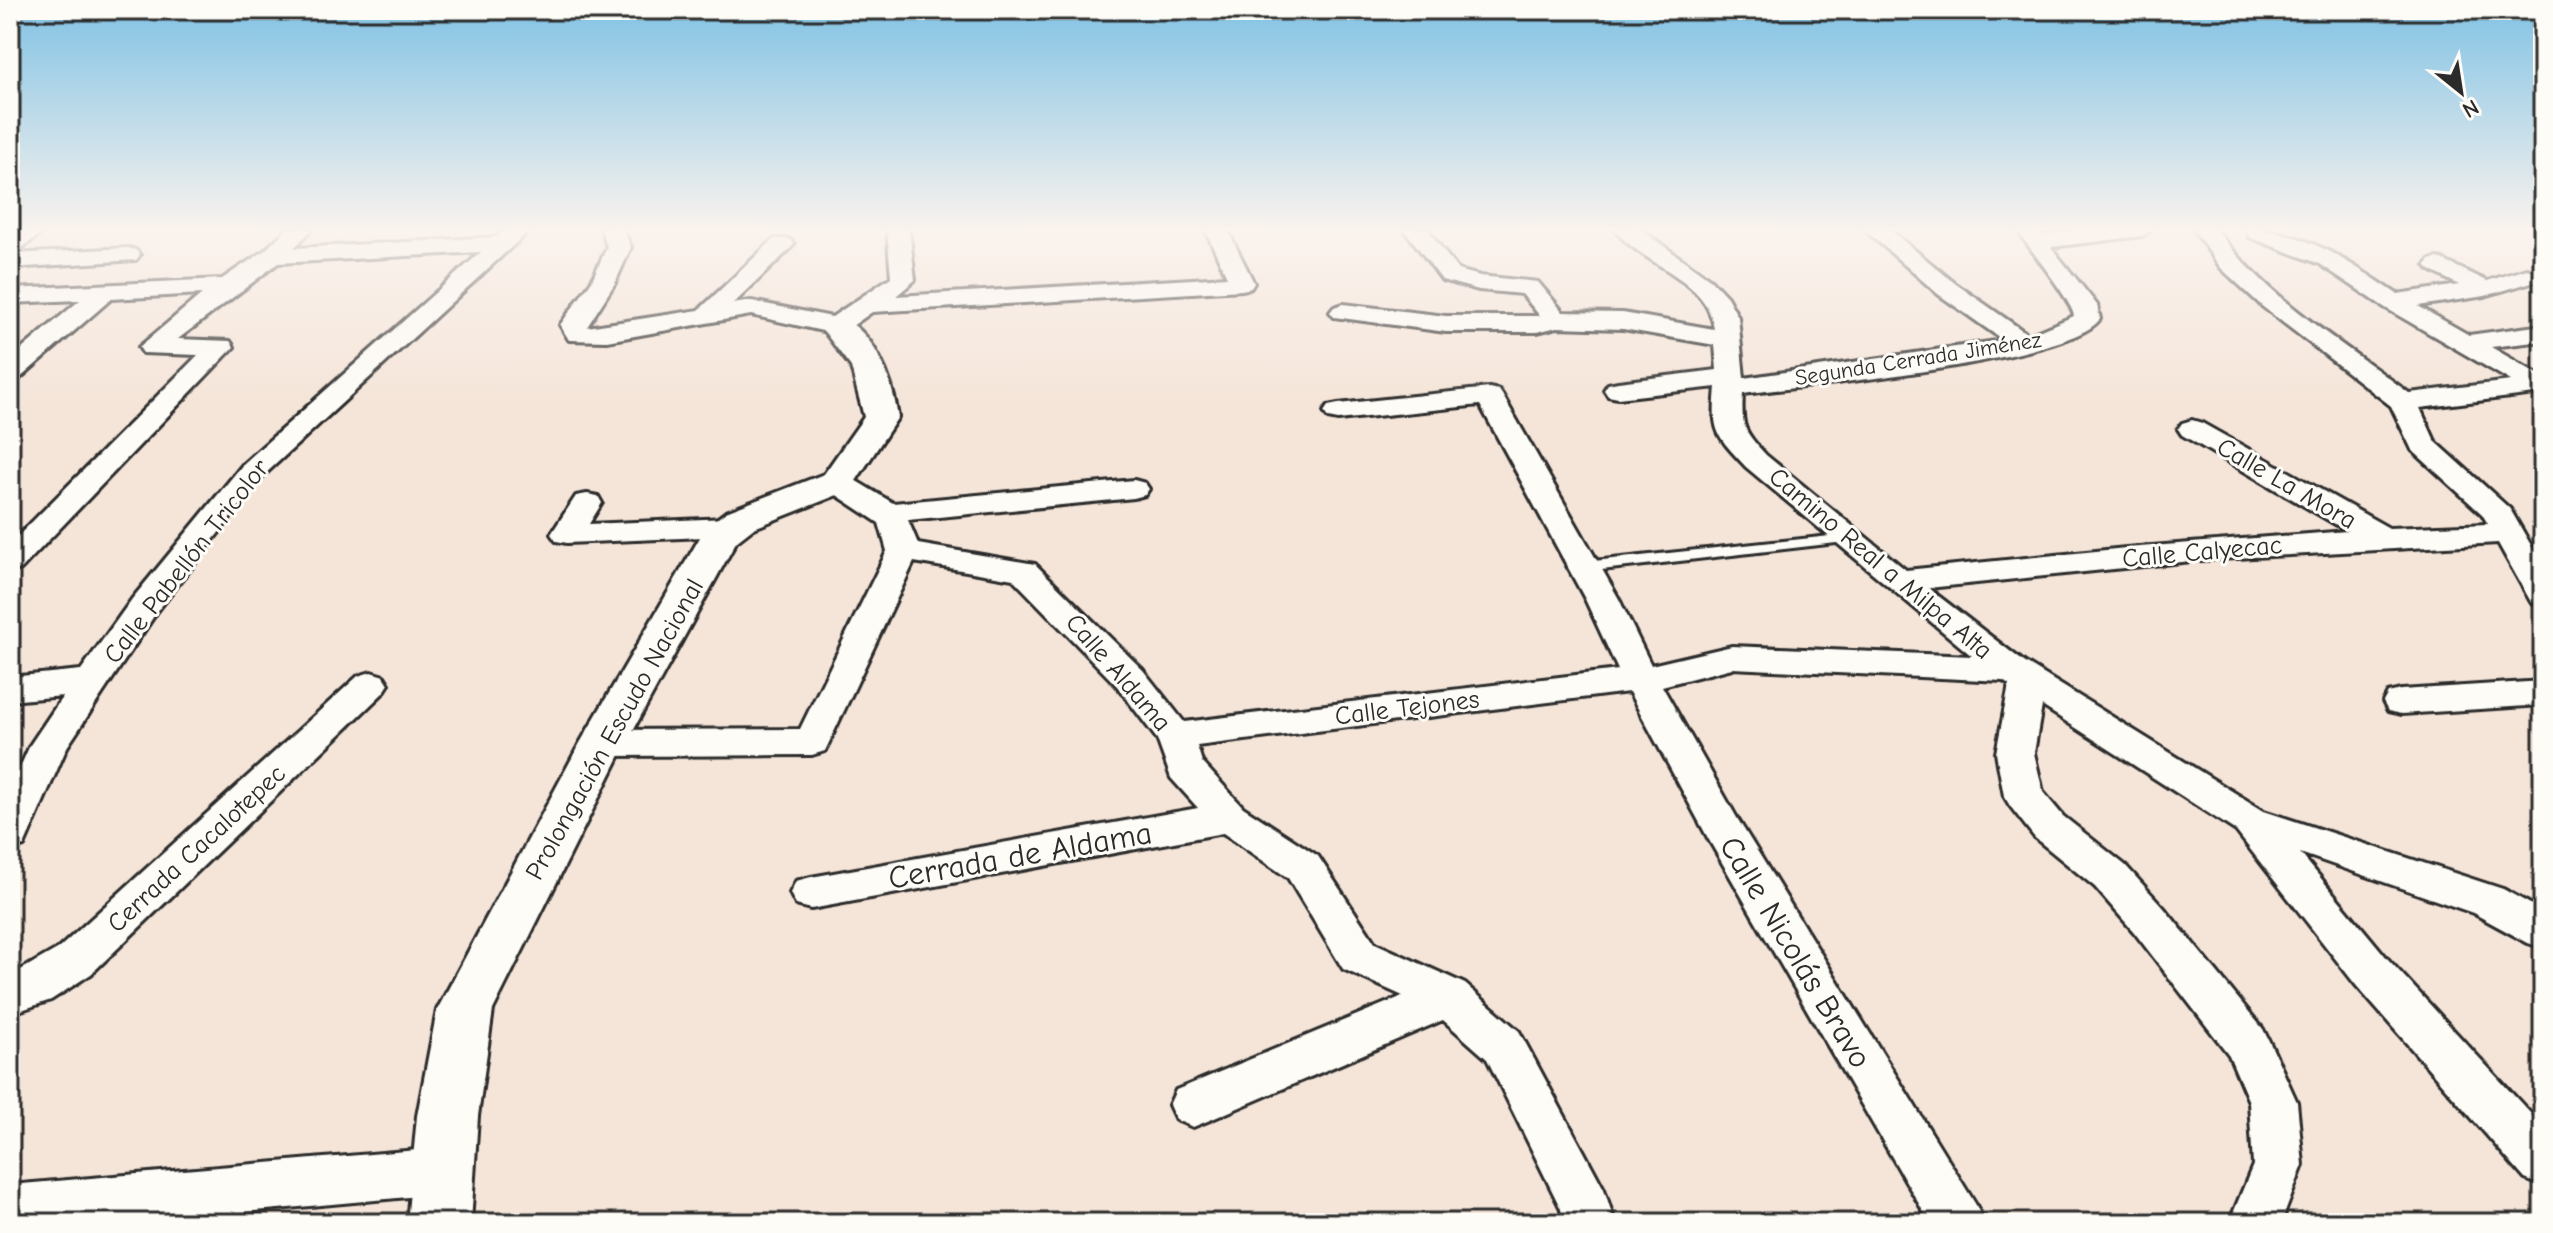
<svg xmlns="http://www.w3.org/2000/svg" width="2553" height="1233" font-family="'Comic Neue',sans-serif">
  <rect width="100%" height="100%" fill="#f5e5d9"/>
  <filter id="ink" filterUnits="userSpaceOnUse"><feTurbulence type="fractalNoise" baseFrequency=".0125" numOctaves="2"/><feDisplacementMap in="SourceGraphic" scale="16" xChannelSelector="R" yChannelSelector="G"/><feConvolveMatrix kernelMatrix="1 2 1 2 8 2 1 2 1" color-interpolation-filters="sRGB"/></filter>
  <g filter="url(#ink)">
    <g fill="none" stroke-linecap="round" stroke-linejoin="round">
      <defs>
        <path id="service" d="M1849 534 1854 535 1856 538 1854 541 1584 572 1576 567 1584 562Z"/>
        <path id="minor" d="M20 229H47L18 251 10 253V236Z
          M287 229H312L294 248 497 237 506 229H531L264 475 156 613 67 747 24 846 10 850V790L30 745 63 696 10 701V677L81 670 132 599 244 463 481 252 278 263 178 339 230 341 234 347 21 569 10 572V544L198 355 143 353 139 347 202 294 111 299 19 379 10 381V359L80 300 10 303V289L222 279 264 251Z
          M601 229H623L631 247 615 283 587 327 699 310 774 239H790L794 244 790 249 733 304 751 301 832 317 891 277 887 229H909L915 280 896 296 1227 277 1205 229H1227L1254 283 1251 288 1242 290 872 312 845 331 836 334 751 315 607 341 569 340 560 325 591 282 607 247Z
          M1404 229H1427L1458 270 1480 276 1538 282 1563 312 1623 313 1714 329C1708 277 1642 266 1614 229H1640L1711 280 1727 297 1738 317 1744 378 2003 340 1938 294 1864 229H1889L1956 284 2029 335 2074 316C2072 301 2028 246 2016 229H2039L2042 235 2085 229H2153L2142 236 2051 247 2097 305 2100 319C2070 362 1804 386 1743 394 1741 427 1744 431 1766 455L1906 570 2126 548 2347 531 2182 435 2178 429 2182 423 2192 420 2202 423 2389 528 2488 524 2482 514 2412 450 2391 406 2263 307 2221 268 2193 229H2216C2266 297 2342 343 2409 393L2511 381 2384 307 2320 264 2249 237 2247 229C2304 229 2352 264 2397 294L2459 285 2430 270 2426 265 2430 260 2438 258 2487 281 2527 269 2535 271 2539 276 2535 281 2485 296 2418 306 2469 335 2543 325V341L2491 347 2543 377V396L2535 394 2420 408 2435 441 2510 509 2543 566V605L2531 602 2498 543 2202 560 1928 588 2024 662 2264 811 2503 889 2543 911V948L2528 943 2473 913 2300 853 2387 958 2543 1127V1186L2525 1179 2355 984 2236 831 2042 706 2034 753 2043 792 2063 816 2125 865 2164 908 2263 1029 2270 1043 2297 1102 2303 1165 2281 1223H2229L2253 1165 2249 1102 2229 1055 2134 932 2095 887 2035 838 2010 806 2004 796 1996 753 2009 685 2003 681 1732 668 1662 686 1737 818 1976 1205 1984 1223H1930L1709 840 1629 692 1197 746 1202 762 1243 807 1318 856 1375 943 1465 984 1519 1031 1604 1189 1615 1223H1563L1561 1209 1487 1059 1443 1020 1210 1120 1193 1127 1176 1120 1169 1105 1176 1090 1403 996 1343 969 1288 878 1223 833 811 909 796 905 790 893 796 881 811 877 1198 808 1171 778 1157 739 1117 686 1013 579 914 562 825 751 812 755 603 756 590 752 584 743 590 734 603 730 800 729 887 551 879 523 826 488 822 482 826 476 837 473 848 476 893 503 1134 480 1145 483 1149 489 1145 495 1134 498 908 520 918 544 1035 564 1143 670 1184 722 1618 670 1585 599 1480 405 1338 420 1328 418 1324 412 1328 406 1338 404 1489 388 1499 390 1503 396 1619 599 1651 665 1732 646 1972 656 1746 467C1715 434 1712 432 1716 387L1618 398 1608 396 1604 390 1608 384 1618 382 1717 370 1715 345 1623 329 1557 327 1537 332H1446L1334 317 1330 312 1334 307 1343 304 1446 316H1540L1522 294 1479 290 1442 280Z
          M128 248 136 250 140 255 136 260 10 268V254Z
          M587 494 598 496 602 503 589 524 727 518 738 520 743 527 738 534 727 536 567 543 556 541 551 534 576 496Z
          M371 672 384 676 389 684 384 692 91 974 51 1000 10 1014V976L59 948 358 676Z
          M2543 681V705L2401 714 2388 711 2383 702 2388 693 2401 690Z
          M441 1148 459 1154 466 1171 459 1188 441 1194 126 1223H10V1185Z"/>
        <path id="tertiary" d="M836 317C874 326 893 382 898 417L850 490 754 528 736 542 626 743 493 1010 478 1116 471 1223H407L417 1116 437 1010 580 743 706 527 726 512 824 474 864 417 851 367 820 326 825 319Z"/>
      </defs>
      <use href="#service" stroke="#2b2b2b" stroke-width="6"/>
      <use href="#minor" stroke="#2b2b2b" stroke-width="6"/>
      <use href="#tertiary" stroke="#2b2b2b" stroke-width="6"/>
      <use href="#service" fill="#fdfcf7" fill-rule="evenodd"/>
      <use href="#minor" fill="#fdfcf7" fill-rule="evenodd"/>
      <use href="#tertiary" fill="#fdfcf7" fill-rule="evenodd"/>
    </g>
  </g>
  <linearGradient id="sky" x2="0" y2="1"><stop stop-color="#80c2e4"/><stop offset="0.57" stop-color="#faf3ee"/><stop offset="1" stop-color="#faf3ee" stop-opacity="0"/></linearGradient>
  <rect width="2553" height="402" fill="url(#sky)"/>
  <g text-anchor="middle" stroke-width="6" stroke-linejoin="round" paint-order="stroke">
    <g font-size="22" fill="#2b2b2b" stroke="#fdfcf7">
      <text transform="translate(1918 358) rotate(-9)" y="8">Segunda Cerrada Jiménez</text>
    </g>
    <g font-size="26" fill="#2b2b2b" stroke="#fdfcf7">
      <text transform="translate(2287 483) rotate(30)" y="9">Calle La Mora</text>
      <text transform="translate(2202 551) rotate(-5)" y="9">Calle Calyecac</text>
      <text transform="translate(186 561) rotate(-52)" y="9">Calle Pabellón Tricolor</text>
      <text transform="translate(1881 563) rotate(40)" y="9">Camino Real a Milpa Alta</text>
      <text transform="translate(1119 672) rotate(49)" y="9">Calle Aldama</text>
      <text transform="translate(1407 707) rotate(-7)" y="9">Calle Tejones</text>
      <text transform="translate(614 729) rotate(-61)" y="9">Prolongación Escudo Nacional</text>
      <text transform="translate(196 848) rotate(-43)" y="9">Cerrada Cacalotepec</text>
    </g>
    <g font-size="32" fill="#2b2b2b" stroke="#fdfcf7">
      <text transform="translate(1020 855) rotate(-10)" y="11">Cerrada de Aldama</text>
      <text transform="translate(1796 952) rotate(59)" y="11">Calle Nicolás Bravo</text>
    </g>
  </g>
  <rect width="2553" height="1233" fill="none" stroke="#fdfcf7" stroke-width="40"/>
  <rect x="20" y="20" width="2513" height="1193" fill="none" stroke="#2b2b2b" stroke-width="3" filter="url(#ink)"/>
  <g transform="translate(2461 92) rotate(150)" stroke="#fdfcf7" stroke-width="6" paint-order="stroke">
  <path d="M0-6L14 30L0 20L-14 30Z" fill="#2b2b2b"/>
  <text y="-12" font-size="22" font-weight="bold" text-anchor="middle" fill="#2b2b2b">N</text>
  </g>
</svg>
